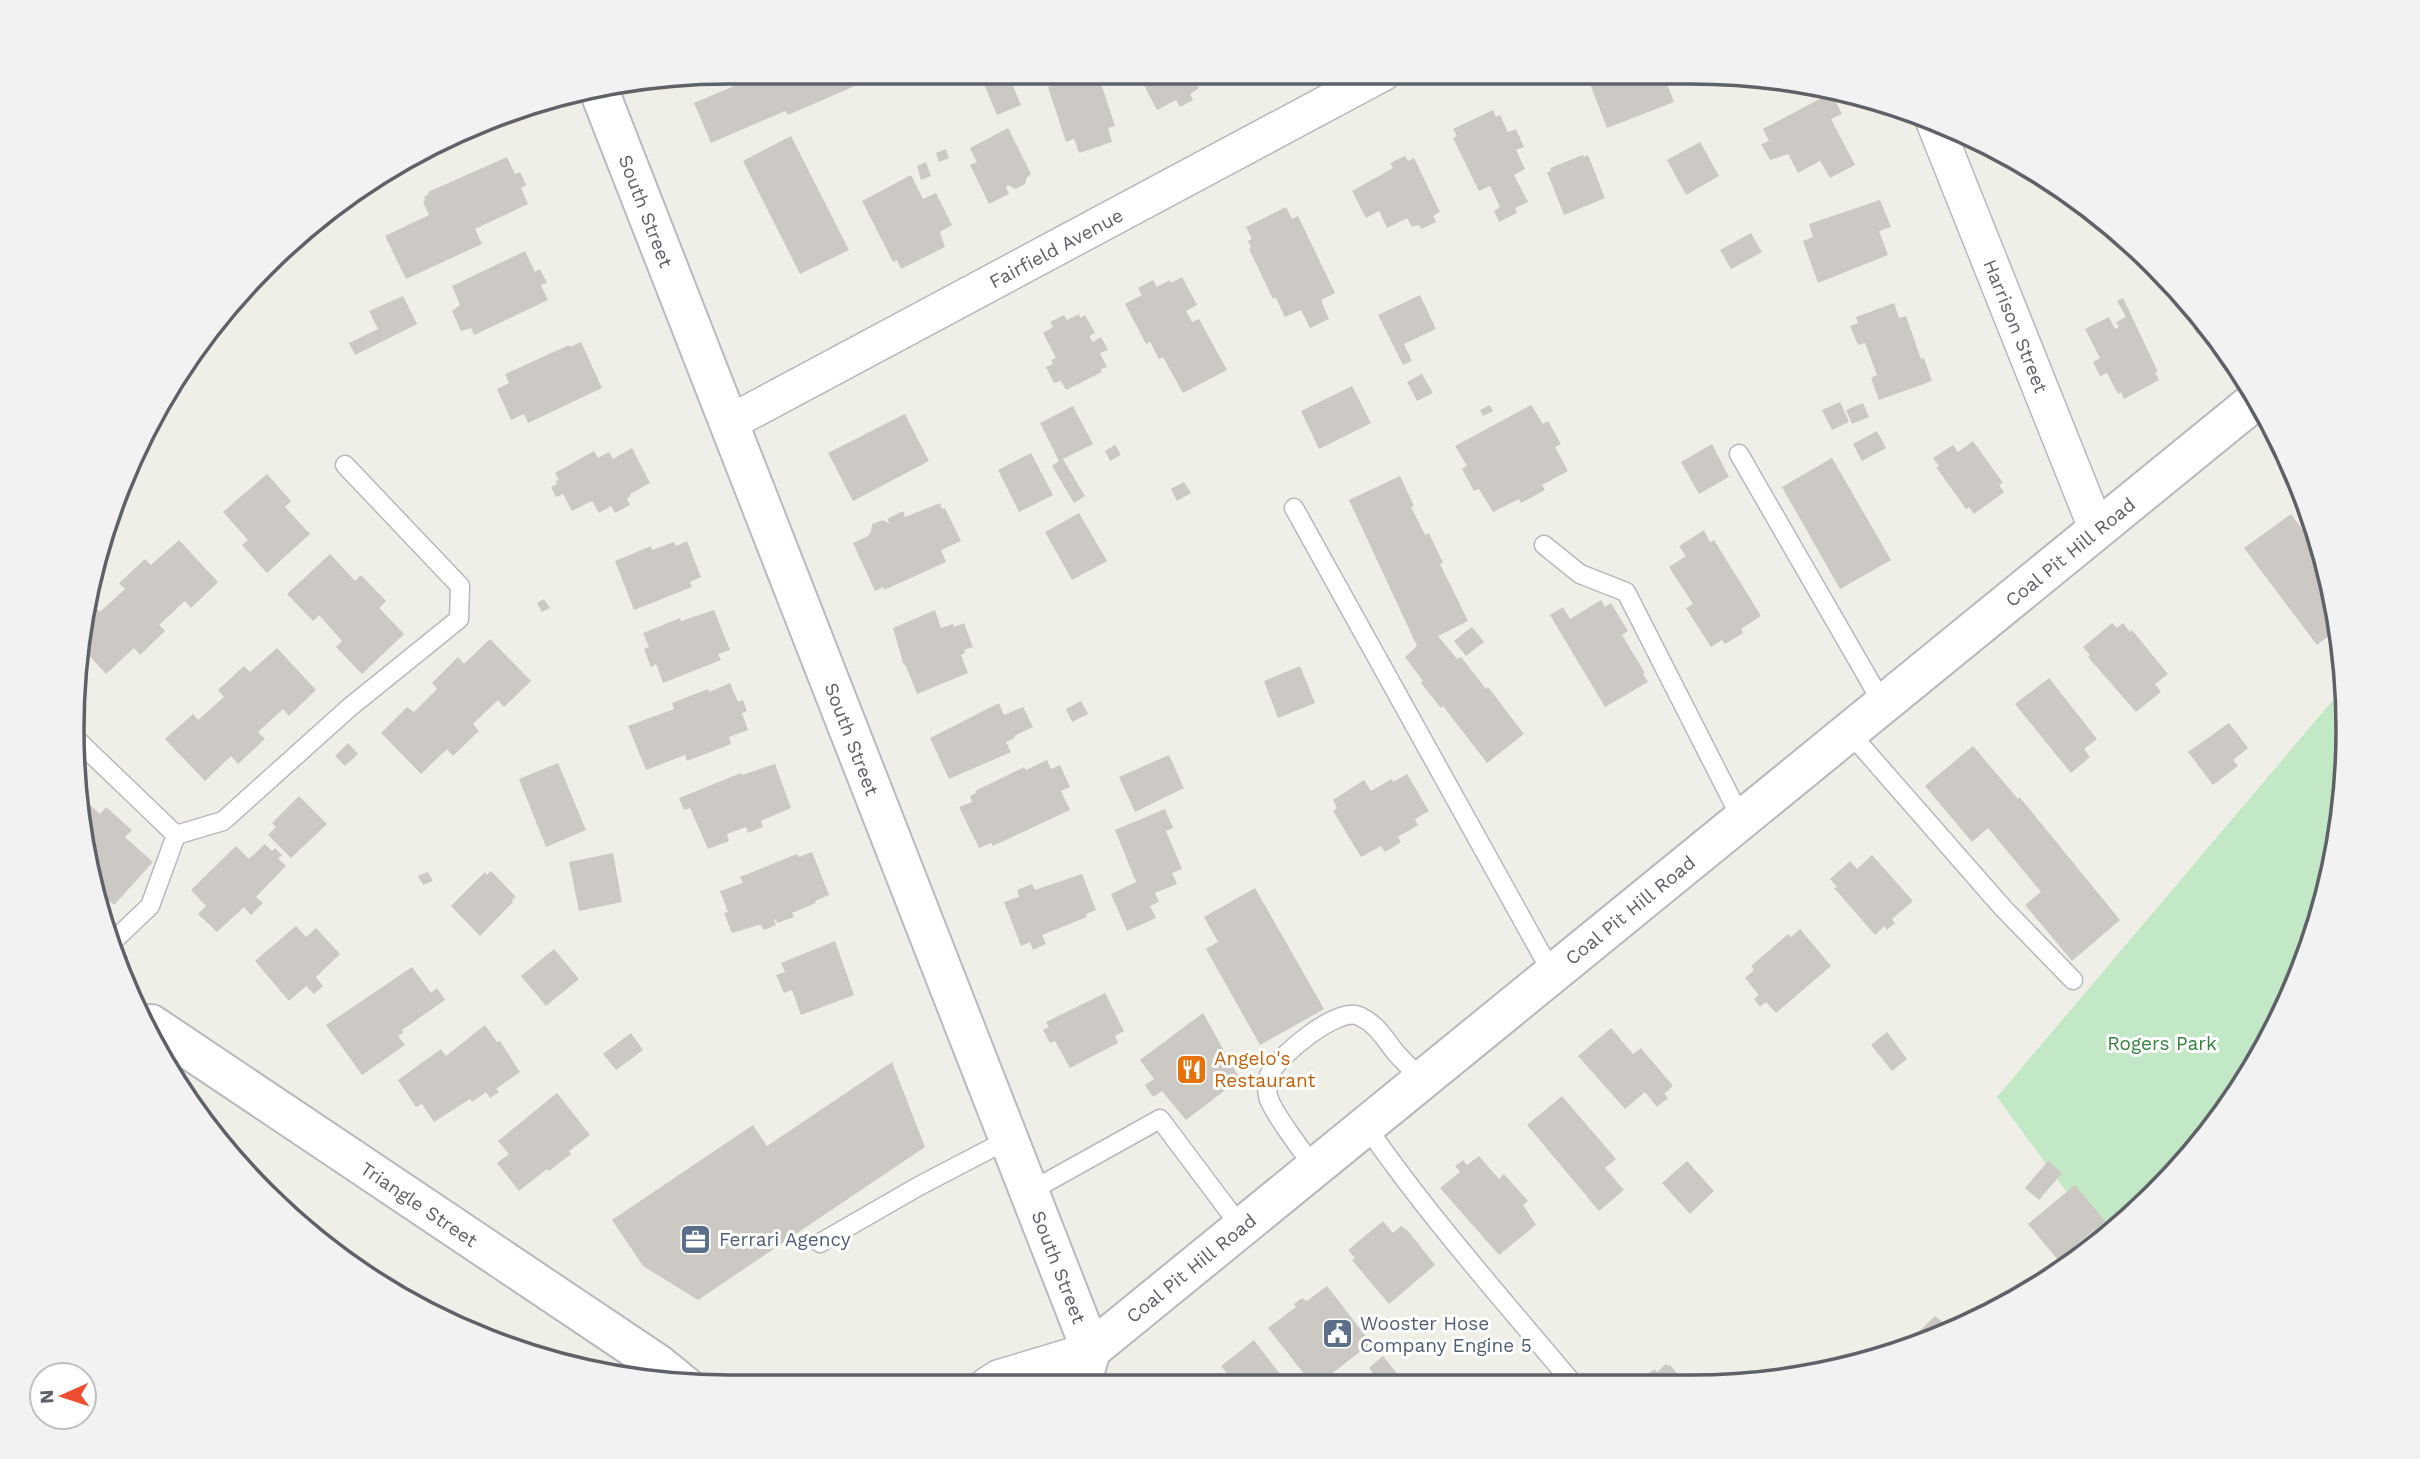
<svg xmlns="http://www.w3.org/2000/svg" width="2420" height="1459" font-family="'Work Sans',sans-serif">
  <rect width="100%" height="100%" fill="#f0efe7"/>
  <path fill="#c3e8c6" d="M2344 687 2348 730 2336 858 2298 982 2237 1095 2124 1224 2102 1240 1997 1097Z"/>
  <path fill="#ccc9c4" d="M767 72H849L855 86 788 115 785 111 711 143 694 103Z
    M1007 72 1021 105 997 115 983 82Z
    M1052 72H1102L1098 74 1115 126 1108 128 1112 142 1079 153 1074 139 1066 142 1048 87 1052 85 1048 74Z
    M1137 72H1191L1199 88 1190 94 1193 100 1180 107 1176 100 1157 110Z
    M1586 73H1663L1674 102 1607 128Z
    M1831 93 1842 114 1831 119 1855 165 1830 178 1820 161 1798 173 1788 154 1770 160 1761 144 1769 141 1763 129Z
    M1493 110 1496 117 1500 115 1508 132 1516 129 1524 147 1516 150 1525 169 1514 175 1528 202 1515 208 1517 213 1499 222 1494 211 1500 207 1490 186 1479 191 1453 138 1457 136 1453 129Z
    M1008 128 1031 174 1027 177 1025 184 1015 189 1008 185 1006 187 1009 194 989 204 970 165 977 162 970 148Z
    M791 136 849 250 800 274 743 161Z
    M1700 142 1719 176 1686 195 1667 160Z
    M946 149 949 158 939 162 936 153Z
    M1583 155 1584 157 1588 155 1605 198 1564 215 1547 172 1551 171 1550 168Z
    M1405 156 1408 161 1414 158 1440 212 1433 216 1436 222 1421 229 1419 225 1412 227 1407 218 1387 228 1379 211 1366 218 1352 191 1393 168 1390 163Z
    M507 157 515 174 520 172 526 185 521 188 528 204 475 229 482 244 406 279 385 236 429 215 423 202 425 200 424 197 429 194 428 192Z
    M926 162 931 176 921 180 917 166Z
    M911 175 923 199 936 193 952 225 940 232 945 247 901 269 897 260 893 262 862 201Z
    M1880 200 1891 227 1879 231 1888 255 1818 283 1803 241 1813 237 1809 224Z
    M1286 207 1292 219 1298 216 1335 293 1321 300 1329 319 1310 328 1301 310 1285 317 1276 298 1273 299 1249 249 1251 248 1248 241 1252 239 1246 227Z
    M1751 233 1762 252 1731 269 1720 250Z
    M525 251 535 272 540 269 547 283 541 285 548 300 474 335 471 328 461 331 452 311 460 305 452 286Z
    M1182 277 1197 305 1186 311 1192 322 1199 319 1227 370 1183 393 1163 357 1159 359 1150 342 1146 344 1125 304 1142 295 1138 288 1153 280 1157 287 1170 280 1171 283Z
    M2169 281 2211 331 2202 336 2199 332 2197 334Z
    M1420 295 1436 329 1404 344 1412 361 1403 365 1378 315Z
    M403 296 417 324 355 355 349 343 378 329 369 311Z
    M2123 298 2158 372 2155 373 2159 380 2124 399 2121 392 2118 394 2107 373 2100 376 2093 362 2100 358 2085 329 2109 317 2115 329 2119 327 2116 322 2126 317 2117 301Z
    M1894 303 1899 318 1906 316 1921 359 1924 358 1932 381 1879 400 1871 378 1877 375 1865 343 1858 345 1850 326 1858 323 1856 317Z
    M1079 314 1080 318 1085 315 1095 333 1089 336 1093 342 1101 337 1108 350 1100 353 1107 367 1101 369 1102 372 1066 390 1061 381 1054 383 1046 367 1053 364 1051 360 1056 358 1043 333 1053 327 1050 322 1064 315 1067 320Z
    M581 342 602 388 528 423 524 414 511 420 497 389 509 383 505 374 569 345 570 347Z
    M1422 374 1433 393 1417 401 1407 382Z
    M1352 386 1371 423 1319 449 1301 411Z
    M1840 402 1849 422 1832 430 1822 410Z
    M1863 403 1869 417 1852 424 1846 410Z
    M1490 405 1493 411 1483 416 1480 410Z
    M1531 405 1543 424 1548 421 1561 444 1555 447 1568 471 1542 485 1545 490 1521 503 1519 499 1493 512 1479 489 1474 491 1462 469 1467 466 1455 446Z
    M1073 406 1093 444 1063 459 1085 496 1074 503 1052 466 1059 461 1040 423Z
    M905 414 929 461 853 501 828 453Z
    M1877 431 1886 448 1862 461 1853 444Z
    M1973 441 2003 483 1999 485 2004 492 1974 514 1969 507 1966 509 1936 467 1939 466 1933 458 1953 445 1958 452Z
    M1712 444 1729 477 1699 494 1681 462Z
    M1115 445 1121 455 1110 461 1105 451Z
    M632 448 650 483 630 494 631 496 627 498 630 505 615 513 611 506 599 513 592 501 572 511 563 494 556 497 551 487 557 484 556 481 559 480 555 473 594 451 598 458 609 452 613 459Z
    M1031 453 1053 495 1019 512 998 470Z
    M1832 458 1891 560 1840 589 1782 487Z
    M267 474 291 501 285 507 310 534 267 573 242 545 248 540 223 512Z
    M1400 476 1414 506 1411 507 1425 535 1429 533 1443 563 1440 564 1468 621 1438 636 1457 659 1461 657 1486 689 1488 687 1524 734 1487 763 1443 706 1441 708 1421 683 1423 681 1405 657 1417 646 1349 500Z
    M1184 482 1191 493 1177 501 1171 489Z
    M940 503 942 509 945 508 961 541 941 550 946 562 884 590 883 587 875 591 853 543 868 536 871 532 872 524 883 520 890 524 887 519 903 511 905 517Z
    M1079 513 1107 561 1072 580 1045 532Z
    M2291 514 2314 545 2317 543 2319 546 2336 602 2338 629 2317 645 2244 548Z
    M1704 530 1710 542 1714 540 1761 616 1741 629 1743 633 1725 644 1722 640 1711 647 1686 608 1693 604 1669 567 1686 556 1679 546Z
    M179 540 218 582 191 608 185 601 159 625 165 631 140 655 134 648 106 674 85 651 92 608 94 606 100 612 125 589 119 583 145 559 151 565Z
    M687 541 701 577 690 582 692 587 634 610 615 561 651 546 652 550 674 542 676 546Z
    M330 554 355 581 361 575 386 601 379 608 404 634 362 674 336 647 342 641 319 615 313 621 287 594Z
    M544 599 550 608 542 612 537 603Z
    M1601 600 1605 607 1611 603 1628 631 1622 635 1645 673 1643 674 1648 682 1605 707 1550 615 1563 607 1570 619Z
    M714 610 730 650 718 654 721 660 663 683 656 664 651 667 644 649 649 647 643 633 680 618 681 621Z
    M935 610 941 628 953 624 954 627 964 623 973 647 964 650 965 653 961 655 968 673 917 694 906 666 903 663 893 628Z
    M2112 623 2117 628 2123 623 2130 632 2132 630 2168 674 2155 684 2161 692 2136 712 2088 657 2090 655 2083 647Z
    M1472 627 1484 642 1466 656 1454 641Z
    M490 639 531 681 504 707 498 700 473 724 479 731 453 756 447 749 421 774 381 733 407 707 414 712 437 689 432 683 458 657 464 664Z
    M277 648 316 690 289 716 283 709 258 732 265 739 238 764 231 756 205 781 165 739 193 714 198 720 224 697 218 690 244 666 250 672Z
    M1300 666 1315 703 1278 718 1264 681Z
    M2049 678 2097 739 2084 749 2090 757 2071 773 2015 704Z
    M730 683 738 702 743 700 747 711 742 713 748 730 729 737 731 744 687 761 685 755 646 770 628 726 674 709 672 703 708 689 709 692Z
    M1081 701 1088 714 1072 722 1066 709Z
    M999 703 1004 715 1023 707 1033 727 1014 736 1015 738 1006 742 1011 752 949 779 930 738Z
    M2229 723 2248 748 2233 760 2238 766 2213 785 2188 752Z
    M348 743 358 754 345 766 335 756Z
    M1973 746 2018 799 2020 797 2022 800 2120 920 2072 961 2025 905 2041 892 1988 828 1972 842 1925 786Z
    M1169 755 1184 788 1135 812 1119 777Z
    M1047 760 1051 769 1060 765 1070 787 1061 791 1070 810 993 846 991 843 979 848 959 807 972 802 970 796 976 793 975 791 1024 767 1026 770Z
    M558 763 586 830 546 847 519 779Z
    M775 764 791 808 761 821 763 827 748 833 746 827 727 834 729 841 708 849 690 808 684 810 679 798 741 773 742 775Z
    M1407 774 1429 811 1415 819 1418 825 1398 837 1401 842 1385 852 1381 846 1361 857 1333 811 1337 808 1333 800 1364 780 1371 791 1392 779 1393 782Z
    M299 796 327 824 291 858 268 835 276 827 272 823Z
    M83 799 100 814 106 807 132 830 125 837 153 862 114 905 98 891Z
    M1165 809 1173 828 1166 831 1182 869 1172 873 1177 884 1155 893 1159 902 1150 906 1156 918 1127 931 1111 894 1136 882 1115 830Z
    M265 844 272 851 275 848 282 855 278 858 286 866 256 897 263 903 251 915 244 907 217 932 198 914 206 906 191 890 236 846 249 859Z
    M812 852 829 895 815 901 816 903 792 913 794 917 777 923 776 919 774 920 776 925 764 930 761 925H759L732 933 724 913 728 912 720 891 743 883 740 877 797 854 799 857Z
    M613 853 622 902 579 911 569 862Z
    M1872 855 1913 901 1892 919 1895 923 1887 930 1885 926 1875 935 1834 888 1837 887 1830 879 1850 861 1857 869Z
    M491 871 516 897 512 900 513 902 480 936 451 906 485 872 487 875Z
    M428 872 433 881 423 885 418 876Z
    M1082 874 1096 910 1086 914 1087 917 1042 935 1046 944 1033 950 1030 942 1021 946 1004 902 1019 897 1017 890 1032 884 1035 890Z
    M1255 888 1324 1009 1260 1045 1206 949 1218 942 1204 917Z
    M296 926 306 937 316 928 340 954 316 977 323 986 314 994 306 986 289 1001 255 961Z
    M1800 929 1831 966 1776 1013 1766 1002 1760 1007 1754 999 1759 995 1745 978 1754 970 1751 966 1788 934 1791 937Z
    M835 941 854 995 801 1015 792 990 784 993 776 975 785 972 781 963Z
    M554 949 579 979 546 1006 521 976Z
    M412 967 431 993 437 988 445 1000 402 1030 403 1033 398 1036 405 1045 362 1075 326 1025Z
    M1105 993 1124 1031 1115 1036 1118 1043 1070 1068 1055 1041 1050 1043 1043 1030 1049 1027 1046 1022Z
    M1203 1013 1240 1079 1186 1120 1162 1091 1153 1097 1145 1085 1154 1079 1140 1060Z
    M485 1025 497 1042 500 1041 520 1072 496 1089 499 1092 490 1098 486 1092 472 1102 470 1099 434 1122 422 1104 416 1107 398 1080 441 1049 446 1056Z
    M1611 1028 1633 1054 1641 1048 1673 1086 1664 1094 1668 1098 1657 1107 1645 1092 1625 1109 1578 1056Z
    M1887 1032 1907 1059 1892 1071 1871 1045Z
    M631 1033 643 1050 616 1070 603 1054Z
    M892 1062 925 1147 698 1300 643 1266 612 1220 753 1125 767 1146Z
    M557 1093 590 1135 569 1151 571 1154 549 1171 547 1169 519 1191 497 1163 509 1154 498 1141Z
    M1562 1096 1616 1159 1605 1168 1624 1190 1599 1211 1527 1125Z
    M1479 1156 1499 1179 1504 1174 1528 1201 1523 1205 1536 1225 1499 1255 1440 1188 1460 1172 1455 1166 1463 1160 1467 1165Z
    M1687 1161 1714 1191 1690 1214 1662 1183Z
    M2048 1161 2062 1173 2039 1200 2025 1188Z
    M2075 1185 2105 1221 2058 1260 2028 1224Z
    M1383 1221 1393 1233 1401 1226 1409 1232 1435 1265 1389 1304 1352 1260 1355 1258 1348 1250Z
    M1327 1286 1371 1343 1316 1386 1306 1373 1304 1374 1268 1328 1296 1307 1294 1304 1302 1298 1307 1301Z
    M1935 1316 1950 1328 1910 1345 1908 1342Z
    M1254 1340 1289 1386H1237L1221 1366Z
    M1383 1356 1399 1376 1387 1386H1383L1369 1368Z
    M1666 1364 1668 1366 1670 1365 1688 1386H1634L1654 1369 1657 1372Z"/>
  <g fill="none" stroke-linecap="round" stroke-linejoin="round">
    <defs>
      <path id="service" d="M1739 454 1883 704
        M1294 508 1552 973
        M1544 545 1580 574 1626 592 1742 820
        M1849 732 2003 908 2073 980
        M73 736 176 835 150 906 109 945
        M176 835 223 821 350 707 459 619 460 586 345 465
        M1366 1126C1429 1217 1504 1301 1575 1386
        M1315 1168C1304 1154 1271 1110 1268 1096 1267 1090 1267 1080 1269 1075 1278 1056 1338 1006 1359 1016 1377 1024 1384 1038 1396 1053 1404 1062 1414 1071 1422 1080
        M1029 1192 1160 1119 1241 1227
        M820 1243 919 1186 1009 1139"/>
      <path id="minor" d="M1934 122 2097 530
        M729 423 1383 73
        M986 1386 998 1378 1091 1350"/>
      <path id="tertiary" d="M151 1024 658 1364 685 1386
        M1091 1350 2256 400"/>
      <path id="secondary" d="M600 93 1091 1350 1081 1386"/>
    </defs>
    <use href="#service" stroke="#b7b8bd" stroke-width="21"/>
    <use href="#minor" stroke="#b7b8bd" stroke-width="38"/>
    <use href="#tertiary" stroke="#b7b8bd" stroke-width="42"/>
    <use href="#secondary" stroke="#b8bac0" stroke-width="42"/>
    <use href="#service" stroke="#fff" stroke-width="18"/>
    <use href="#minor" stroke="#fff" stroke-width="35"/>
    <use href="#tertiary" stroke="#fff" stroke-width="38"/>
    <use href="#secondary" stroke="#fff" stroke-width="38"/>
  </g>
  <defs>
    <symbol id="restaurant-square" viewBox="-11 -11 22 22"><rect x="-9" y="-9" width="18" height="18" rx="4" fill="#e8710a" stroke="#fff"/><path d="M-5-6h1v4h1v-4h1v4h1v-4h1v5L-1.5 .5V6h-2V.5L-5-1ZM5-6V6H3V1.5H1.5Q1.5-4 5-6Z" fill="#fff"/></symbol>
    <symbol id="office-square" viewBox="-11 -11 22 22"><rect x="-9" y="-9" width="18" height="18" rx="4" fill="#5c6f8a" stroke="#fff"/><path d="M-6-3h4V-5.5h4V-3h4V5H-6ZM-1-4.5V-3h2v-1.5ZM-6 0V1H6V0Z" fill="#fff"/></symbol>
    <symbol id="civic-square" viewBox="-11 -11 22 22"><rect x="-9" y="-9" width="18" height="18" rx="4" fill="#5c6f8a" stroke="#fff"/><path d="M-.6-6.5H3V-4.5H.6V-3L4-1V1h2V6H-6V1h2V-1L-.6-3ZM-1.2 2.5V6h2.4V2.5Z" fill="#fff"/></symbol>
  </defs>
  <g fill-rule="evenodd">
    <use href="#restaurant-square" x="1174" y="1052" width="35" height="35"/>
    <use href="#office-square" x="678" y="1222" width="35" height="35"/>
    <use href="#civic-square" x="1320" y="1316" width="35" height="35"/>
  </g>
  <g text-anchor="middle" stroke-width="6" stroke-linejoin="round" paint-order="stroke">
    <g font-size="19" fill="#5e6167" stroke="#fff">
      <text transform="translate(646 211) rotate(69)" y="7">South Street</text>
      <text transform="translate(1056 248) rotate(-28)" y="7">Fairfield Avenue</text>
      <text transform="translate(2016 326) rotate(68)" y="7">Harrison Street</text>
      <text transform="translate(2070 552) rotate(-39)" y="7">Coal Pit Hill Road</text>
      <text transform="translate(852 739) rotate(69)" y="7">South Street</text>
      <text transform="translate(1630 910) rotate(-39)" y="7">Coal Pit Hill Road</text>
      <text transform="translate(419 1204) rotate(34)" y="7">Triangle Street</text>
      <text transform="translate(1059 1267) rotate(69)" y="7">South Street</text>
      <text transform="translate(1191 1268) rotate(-39)" y="7">Coal Pit Hill Road</text>
    </g>
    <g font-size="19" fill="#32823d" stroke="#fff">
      <text x="2162" y="1050">Rogers Park</text>
    </g>
    <g font-size="19" fill="#c56008" stroke="#fff" text-anchor="start">
      <text x="1214" y="1065">Angelo's<tspan x="1214" dy="22">Restaurant</tspan></text>
    </g>
    <g font-size="19" fill="#4e5e75" stroke="#fff" text-anchor="start">
      <text x="719" y="1246">Ferrari Agency</text>
      <text x="1360" y="1330">Wooster Hose<tspan x="1360" dy="22">Company Engine 5</tspan></text>
    </g>
  </g>
  <path d="M0 0H2420V1459H0ZM729 84H1691A645 645 0 0 1 2336 729V730A645 645 0 0 1 1691 1375H729A645 645 0 0 1 84 730V729A645 645 0 0 1 729 84Z" fill="#f2f2f3" fill-rule="evenodd"/>
  <path fill="none" stroke="#5e6167" stroke-width="3.5" d="M729 84H1691A645 645 0 0 1 2336 729V730A645 645 0 0 1 1691 1375H729A645 645 0 0 1 84 730V729A645 645 0 0 1 729 84Z"/>
  <g transform="translate(63 1396) rotate(267)"><circle r="33" fill="#ffffff" stroke="#bfc0c2" stroke-width="2"/>
  <path d="M0-5L12 26L0 18L-12 26Z" fill="#ee4f30"/>
  <text y="-10" font-size="19" font-weight="bold" text-anchor="middle" fill="#5e6167">N</text>
  </g>
</svg>
